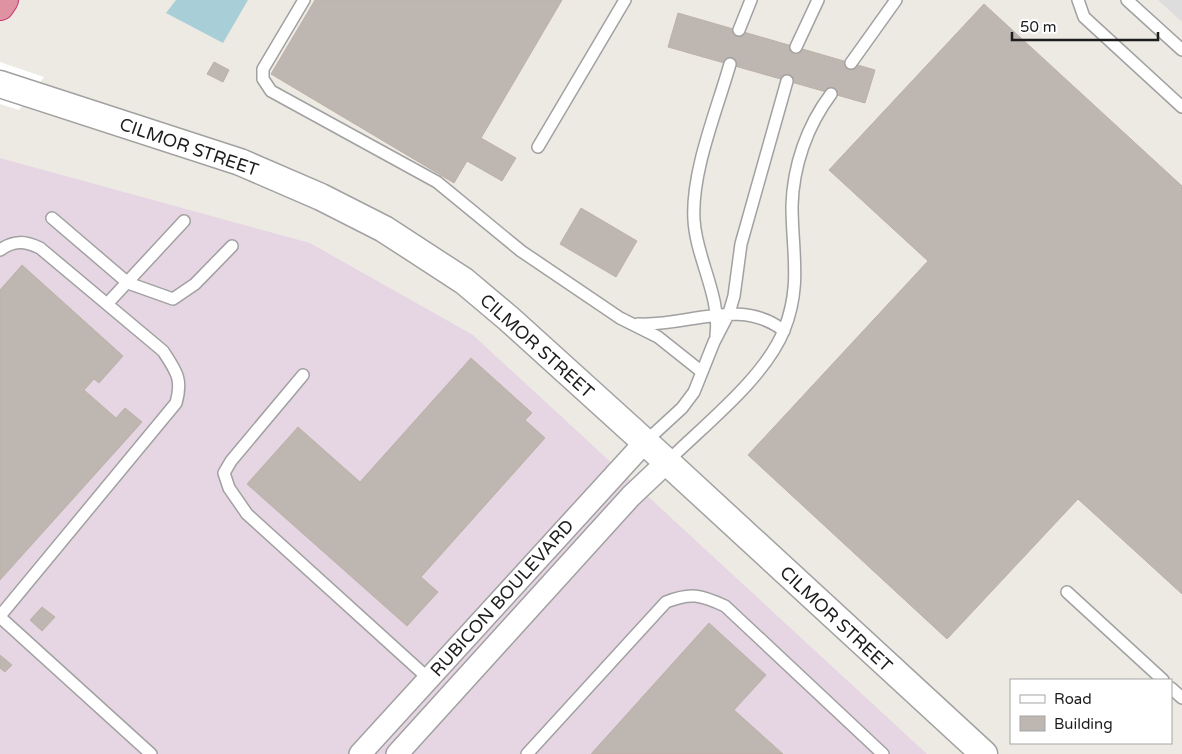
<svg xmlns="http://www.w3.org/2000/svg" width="1182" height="754" font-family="'Varela Round',sans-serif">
  <rect width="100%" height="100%" fill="#edeae4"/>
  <path fill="#e6d6e3" d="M0 158 310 243 473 335 927 754H0Z"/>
  <path fill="#ddd" d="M1158 0H1182V22Z"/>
  <path fill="#a8ced7" d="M176 0H248L223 43 166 13Z"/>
  <path fill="#fff" d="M0 62 44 77 19 110 0 104Z"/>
  <path fill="#bdb6b1" stroke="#beb1a7" d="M315 0H562L481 138 516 158 502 181 467 161 454 183 271 74Z
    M984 4 1182 186V594L1078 499 947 639 748 455 928 261 829 170Z
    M678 13 875 70 865 103 668 47Z
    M214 62 229 70 223 82 207 74Z
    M581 208 637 241 616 277 560 244Z
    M22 265 123 356 99 383 94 379 84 390 116 418 125 408 142 422 0 580V290Z
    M471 358 532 413 525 420 545 438 421 577 438 592 407 626 247 484 298 427 360 482Z
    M42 607 55 617 42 631 30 620Z
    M709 623 766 675 734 710 783 754H591Z
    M0 655 12 665 5 672 0 668Z"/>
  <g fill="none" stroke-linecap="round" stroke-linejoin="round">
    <defs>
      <path id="service" d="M304 0 263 69V79L271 91 437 182 521 251 620 318 658 337 702 372
        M1078 0 1084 17 1182 107
        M1127 0 1182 50
        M739 30 751 0
        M796 47 818 0
        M851 63 896 0
        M538 147 625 0
        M52 218 128 283 173 299 195 284 232 246
        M0 250C14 240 25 241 40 248L163 351C176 371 183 379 176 403L0 616
        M107 304 184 221
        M638 324C687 327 741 296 784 331
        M716 335C721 296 696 258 694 220 691 172 717 110 730 64
        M303 375 231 461 224 473 229 488 247 514 429 679
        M645 442 682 408 694 392 714 342 729 313 734 296 741 244 787 81
        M667 462C704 425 765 378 784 330 802 286 792 251 792 206 793 166 807 126 831 94
        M1067 592 1163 680
        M0 617 151 754
        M1171 688 1182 698
        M527 754 666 602C691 592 701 595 725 606L883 754"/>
      <path id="minor" d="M360 754 645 442
        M397 754 631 496 667 462"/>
      <path id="tertiary" d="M0 84 240 162 321 197 384 229 464 281 508 318 667 462 984 754"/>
      <path id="motorway" d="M0 6 4 0"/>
    </defs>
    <use href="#service" stroke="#a1a1a1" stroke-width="14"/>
    <use href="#minor" stroke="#a1a1a1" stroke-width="24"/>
    <use href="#tertiary" stroke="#a1a1a1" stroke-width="29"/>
    <use href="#motorway" stroke="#c9336a" stroke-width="30"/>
    <use href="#service" stroke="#fff" stroke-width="11"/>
    <use href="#minor" stroke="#fff" stroke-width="21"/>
    <use href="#tertiary" stroke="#fff" stroke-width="26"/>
    <use href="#motorway" stroke="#de92a2" stroke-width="28"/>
  </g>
  <g text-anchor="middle" stroke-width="5" stroke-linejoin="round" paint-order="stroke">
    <g font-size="18" fill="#1d1d1d" stroke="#fff">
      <text transform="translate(189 147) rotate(19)" y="6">CILMOR STREET</text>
      <text transform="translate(537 346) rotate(42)" y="6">CILMOR STREET</text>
      <text transform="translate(502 598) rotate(-48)" y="6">RUBICON BOULEVARD</text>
      <text transform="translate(836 619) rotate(43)" y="6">CILMOR STREET</text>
    </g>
  </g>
  <rect x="1010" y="679" width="162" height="65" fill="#ffffff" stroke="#a5a5a5"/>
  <rect x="1020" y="695" width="25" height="8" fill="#ffffff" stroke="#a5a5a5"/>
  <text x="1054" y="704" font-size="15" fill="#1d1d1d">Road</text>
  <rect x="1020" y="716" width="25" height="15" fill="#bdb6b1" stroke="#a5a5a5"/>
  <text x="1054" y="729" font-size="15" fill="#1d1d1d">Building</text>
  <path d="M1012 32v8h146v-8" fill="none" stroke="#1d1d1d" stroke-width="2.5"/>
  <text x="1020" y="32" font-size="15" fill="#1d1d1d" stroke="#ffffff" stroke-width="4" paint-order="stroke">50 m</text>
</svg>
